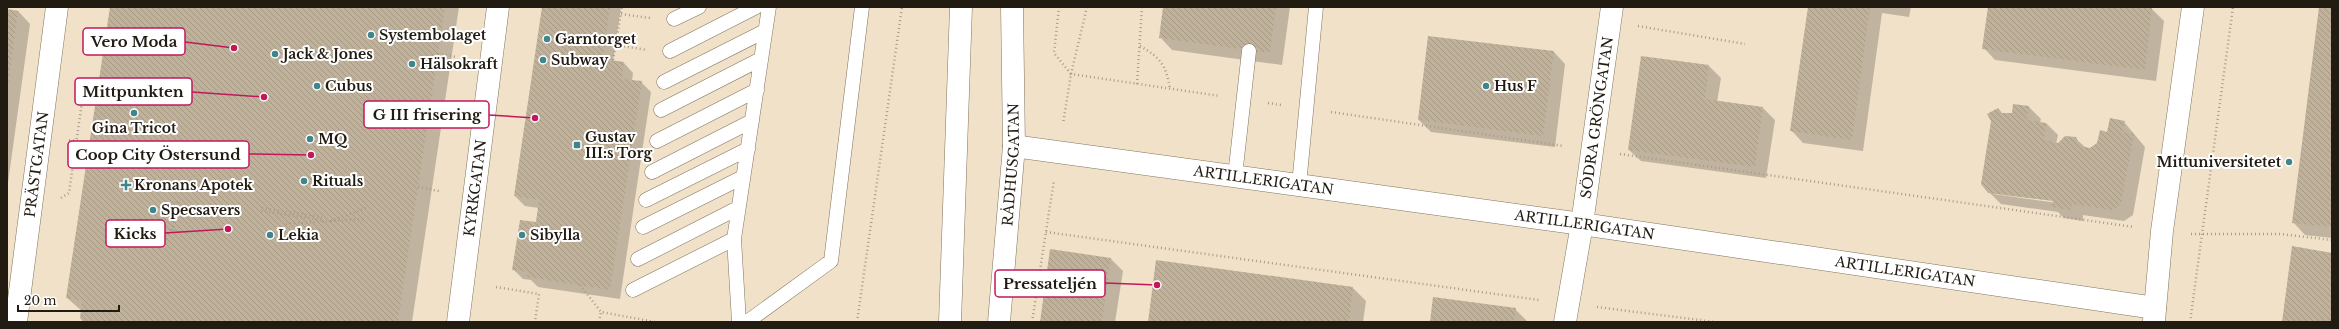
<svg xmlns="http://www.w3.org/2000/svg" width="2339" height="329" font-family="'Libre Baskerville',serif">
  <defs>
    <pattern id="building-back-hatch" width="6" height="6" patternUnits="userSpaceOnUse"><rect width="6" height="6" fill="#c0b29a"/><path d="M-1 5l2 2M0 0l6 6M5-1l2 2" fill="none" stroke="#a59884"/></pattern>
  </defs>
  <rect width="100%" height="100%" fill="#f0e1c8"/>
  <path fill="#0003" fill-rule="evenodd" d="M111 7H459L412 322H85L82 311 67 298Z
    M543 7H621L613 61 624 63 633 73 632 81 641 82 651 92 620 299 538 287 531 280 523 279 513 269 536 223 539 208 525 206 515 196Z
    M1164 7H1290L1282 65 1172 50 1160 37Z
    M1809 7H1911L1909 17 1882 13 1863 151 1803 143 1792 131Z
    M1989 7H2135L2152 9 2164 21 2156 81 1995 60 1984 48Z
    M2320 7H2332V238L2305 235 2293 222Z
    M7 10 18 11 30 24 7 190Z
    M1554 52 1565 64 1555 147 1431 132 1419 120Z
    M1709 66 1721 78 1717 102 1763 108 1775 120 1766 178 1641 161 1629 150Z
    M2014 105 2029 107 2041 119 2040 123H2046L2058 135 2056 144 2075 138 2086 148 2090 149 2124 122 2145 147 2133 215 2124 221 2083 215V221L2064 218 2058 212 2001 204 1989 192 2002 114H2013ZM1993 192 2058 201V203L1993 194Z
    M1051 250 1111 259 1123 271 1115 322H1041Z
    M1353 288 1366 301 1363 322H1149Z
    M1515 309 1528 322H1431Z"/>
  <path fill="url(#building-back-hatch)" d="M110 7H445L398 322H83L80 318 82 301 66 298Z
    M542 7H610L603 59 624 62 622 79 642 81 610 290 527 277 528 272 512 270 520 220 536 222 539 200 514 196Z
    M1163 7H1276L1270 53 1159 38Z
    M1808 7H1870L1852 140 1790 131Z
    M1988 7 2152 8 2145 70 1982 49Z
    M2319 7H2332V227L2292 223Z
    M7 9 18 11 8 85H7Z
    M1428 36 1554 51 1543 136 1418 120Z
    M1641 56 1709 65 1705 99 1763 107 1755 167 1628 150Z
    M2013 104 2029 106 2027 120 2046 123 2044 140 2058 143 2065 136 2076 137 2080 146 2090 148 2097 143 2100 130 2107 132 2110 118 2125 121 2123 132 2134 134 2121 204 2112 210 2072 204 2071 210 2051 207 2053 201 1988 193 1981 184 1991 121 1987 114 1998 108 2002 113H2012Z
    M2292 246 2332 253V322H2282Z
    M1050 249 1111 258 1102 322H1040Z
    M1156 260 1353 287 1349 322H1148Z
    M1433 297 1516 308 1514 322H1430Z"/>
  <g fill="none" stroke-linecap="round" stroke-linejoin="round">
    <defs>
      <path id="lane" d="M674 19 699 7
        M670 51 756 7
        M664 82 765 31
        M661 110 761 59
        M657 141 757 90
        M652 172 752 121
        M1235 176 1249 51
        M1299 185 1316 7
        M646 200 748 149
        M643 227 743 177
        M638 259 738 208
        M633 290 734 239
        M739 322 734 239 769 7
        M747 322 831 261 862 7"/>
      <g id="street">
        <path id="s1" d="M1014 146 1582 224 2155 308"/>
        <path d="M2154 321 2162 231 2193 7"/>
        <path id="s2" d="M16 322 57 7"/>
        <path id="s3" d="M458 322 498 7"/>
        <path id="s4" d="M1565 322 1582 224 1612 7"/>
      </g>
      <g id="secondary">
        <path d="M950 322 961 7"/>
        <path id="s5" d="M999 322 1014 146 1012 7"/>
      </g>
    </defs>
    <use href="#lane" stroke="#82745e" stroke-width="15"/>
    <use href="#street" stroke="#82745e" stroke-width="23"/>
    <use href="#secondary" stroke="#82745e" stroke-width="23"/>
    <path stroke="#a89c89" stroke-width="2.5" stroke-dasharray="1 3" stroke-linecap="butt" d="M1059 7 1054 53 1071 74 1063 124
      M1087 7 1071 74 1220 96
      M621 14 650 18
      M1638 26 1745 44
      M616 45 647 50
      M1140 46C1161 58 1166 65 1170 89
      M438 54 457 57
      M613 60 622 7
      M1137 84 1142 7
      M1268 103 1281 105
      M1331 112 1564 146
      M69 140 89 143
      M1620 154 2134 227
      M418 187 439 191
      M61 198 69 193 83 95 76 90
      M262 208 322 217
      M261 211 321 220
      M331 221 366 208
      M286 224 364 219
      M171 230 176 201
      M173 231 178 201
      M1046 232 1539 300
      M2191 234H2280L2332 240
      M580 285 601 312
      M496 287 539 294 535 322
      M1597 307 1715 322
      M599 322 601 312 655 322
      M857 322 902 7
      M1032 322 1054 180
      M2190 322 2233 7"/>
    <use href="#lane" stroke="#fff" stroke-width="14"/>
    <use href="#street" stroke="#fff" stroke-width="22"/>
    <use href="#secondary" stroke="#fff" stroke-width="22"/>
  </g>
  <g fill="#3e868b" stroke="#fff" stroke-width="1.5">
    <circle cx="371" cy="35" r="4"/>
    <circle cx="547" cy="39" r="4"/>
    <circle cx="275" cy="54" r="4"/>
    <circle cx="543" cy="60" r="4"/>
    <circle cx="412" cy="64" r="4"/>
    <circle cx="317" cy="86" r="4"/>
    <circle cx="1486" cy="86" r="4"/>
    <circle cx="134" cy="113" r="4"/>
    <circle cx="310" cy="139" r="4"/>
    <rect x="573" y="141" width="8" height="8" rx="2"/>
    <circle cx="2289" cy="162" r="4"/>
    <circle cx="304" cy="181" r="4"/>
    <path d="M124 179h4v4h4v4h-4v4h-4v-4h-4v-4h4z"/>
    <circle cx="153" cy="210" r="4"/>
    <circle cx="270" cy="235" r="4"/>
    <circle cx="522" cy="235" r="4"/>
  </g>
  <g text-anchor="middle" stroke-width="4" stroke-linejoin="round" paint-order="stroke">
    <g font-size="14" font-weight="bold" fill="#211b12" stroke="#fff" text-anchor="start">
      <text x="379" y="40">Systembolaget</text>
      <text x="555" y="44">Garntorget</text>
      <text x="283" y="59">Jack &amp; Jones</text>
      <text x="551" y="65">Subway</text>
      <text x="420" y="69">Hälsokraft</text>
      <text x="325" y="91">Cubus</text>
      <text x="1494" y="91">Hus F</text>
      <text x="134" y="133" text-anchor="middle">Gina Tricot</text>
      <text x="585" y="142">Gustav<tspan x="585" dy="16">III:s Torg</tspan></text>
      <text x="318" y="144">MQ</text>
      <text x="2281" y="167" text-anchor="end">Mittuniversitetet</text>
      <text x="312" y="186">Rituals</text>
      <text x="134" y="190">Kronans Apotek</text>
      <text x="161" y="215">Specsavers</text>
      <text x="278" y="240">Lekia</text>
      <text x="530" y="240">Sibylla</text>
    </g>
    <g font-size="14" fill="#211b12" stroke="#fff">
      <text dy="5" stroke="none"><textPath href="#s4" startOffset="207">SÖDRA GRÖNGATAN</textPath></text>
      <text dy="5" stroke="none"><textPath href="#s2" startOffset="159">PRÄSTGATAN</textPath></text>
      <text dy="5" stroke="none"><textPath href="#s5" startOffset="158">RÅDHUSGATAN</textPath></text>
      <text dy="5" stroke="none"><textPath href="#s1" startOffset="252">ARTILLERIGATAN</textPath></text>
      <text dy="5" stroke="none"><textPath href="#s3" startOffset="135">KYRKGATAN</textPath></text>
      <text dy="5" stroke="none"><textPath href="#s1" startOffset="576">ARTILLERIGATAN</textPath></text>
      <text dy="5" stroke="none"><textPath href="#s1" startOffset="900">ARTILLERIGATAN</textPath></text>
    </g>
  </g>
  <path fill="none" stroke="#c2185b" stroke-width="1.5" d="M234 48L185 42M264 97L192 92M535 118L489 115M311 155L249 154M228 229L165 233M1157 285L1105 283"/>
  <g fill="#c2185b" stroke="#fff" stroke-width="1.5">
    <circle cx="234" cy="48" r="4"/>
    <circle cx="264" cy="97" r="4"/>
    <circle cx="535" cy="118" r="4"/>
    <circle cx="311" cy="155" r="4"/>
    <circle cx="228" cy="229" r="4"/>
    <circle cx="1157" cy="285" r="4"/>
  </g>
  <g fill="#fff" stroke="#c2185b" stroke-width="1.5">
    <rect x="83" y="28" width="102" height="27" rx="4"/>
    <rect x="75" y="78" width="117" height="27" rx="4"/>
    <rect x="364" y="101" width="125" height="27" rx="4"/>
    <rect x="68" y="141" width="181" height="27" rx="4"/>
    <rect x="106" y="220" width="59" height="27" rx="4"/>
    <rect x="995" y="270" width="110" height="27" rx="4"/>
  </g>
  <g font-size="15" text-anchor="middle" font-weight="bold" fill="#211b12">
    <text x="134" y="47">Vero Moda</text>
    <text x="133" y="97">Mittpunkten</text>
    <text x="427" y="120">G III frisering</text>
    <text x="158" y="160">Coop City Östersund</text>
    <text x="135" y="239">Kicks</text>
    <text x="1050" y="289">Pressateljén</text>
  </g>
  <rect width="2339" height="329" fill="none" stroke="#211b12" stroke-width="16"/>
  <path d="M18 305v6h101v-6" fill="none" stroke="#211b12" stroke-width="2"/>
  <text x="24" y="305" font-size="12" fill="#211b12" stroke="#ffffff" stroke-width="3" paint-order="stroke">20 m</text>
</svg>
